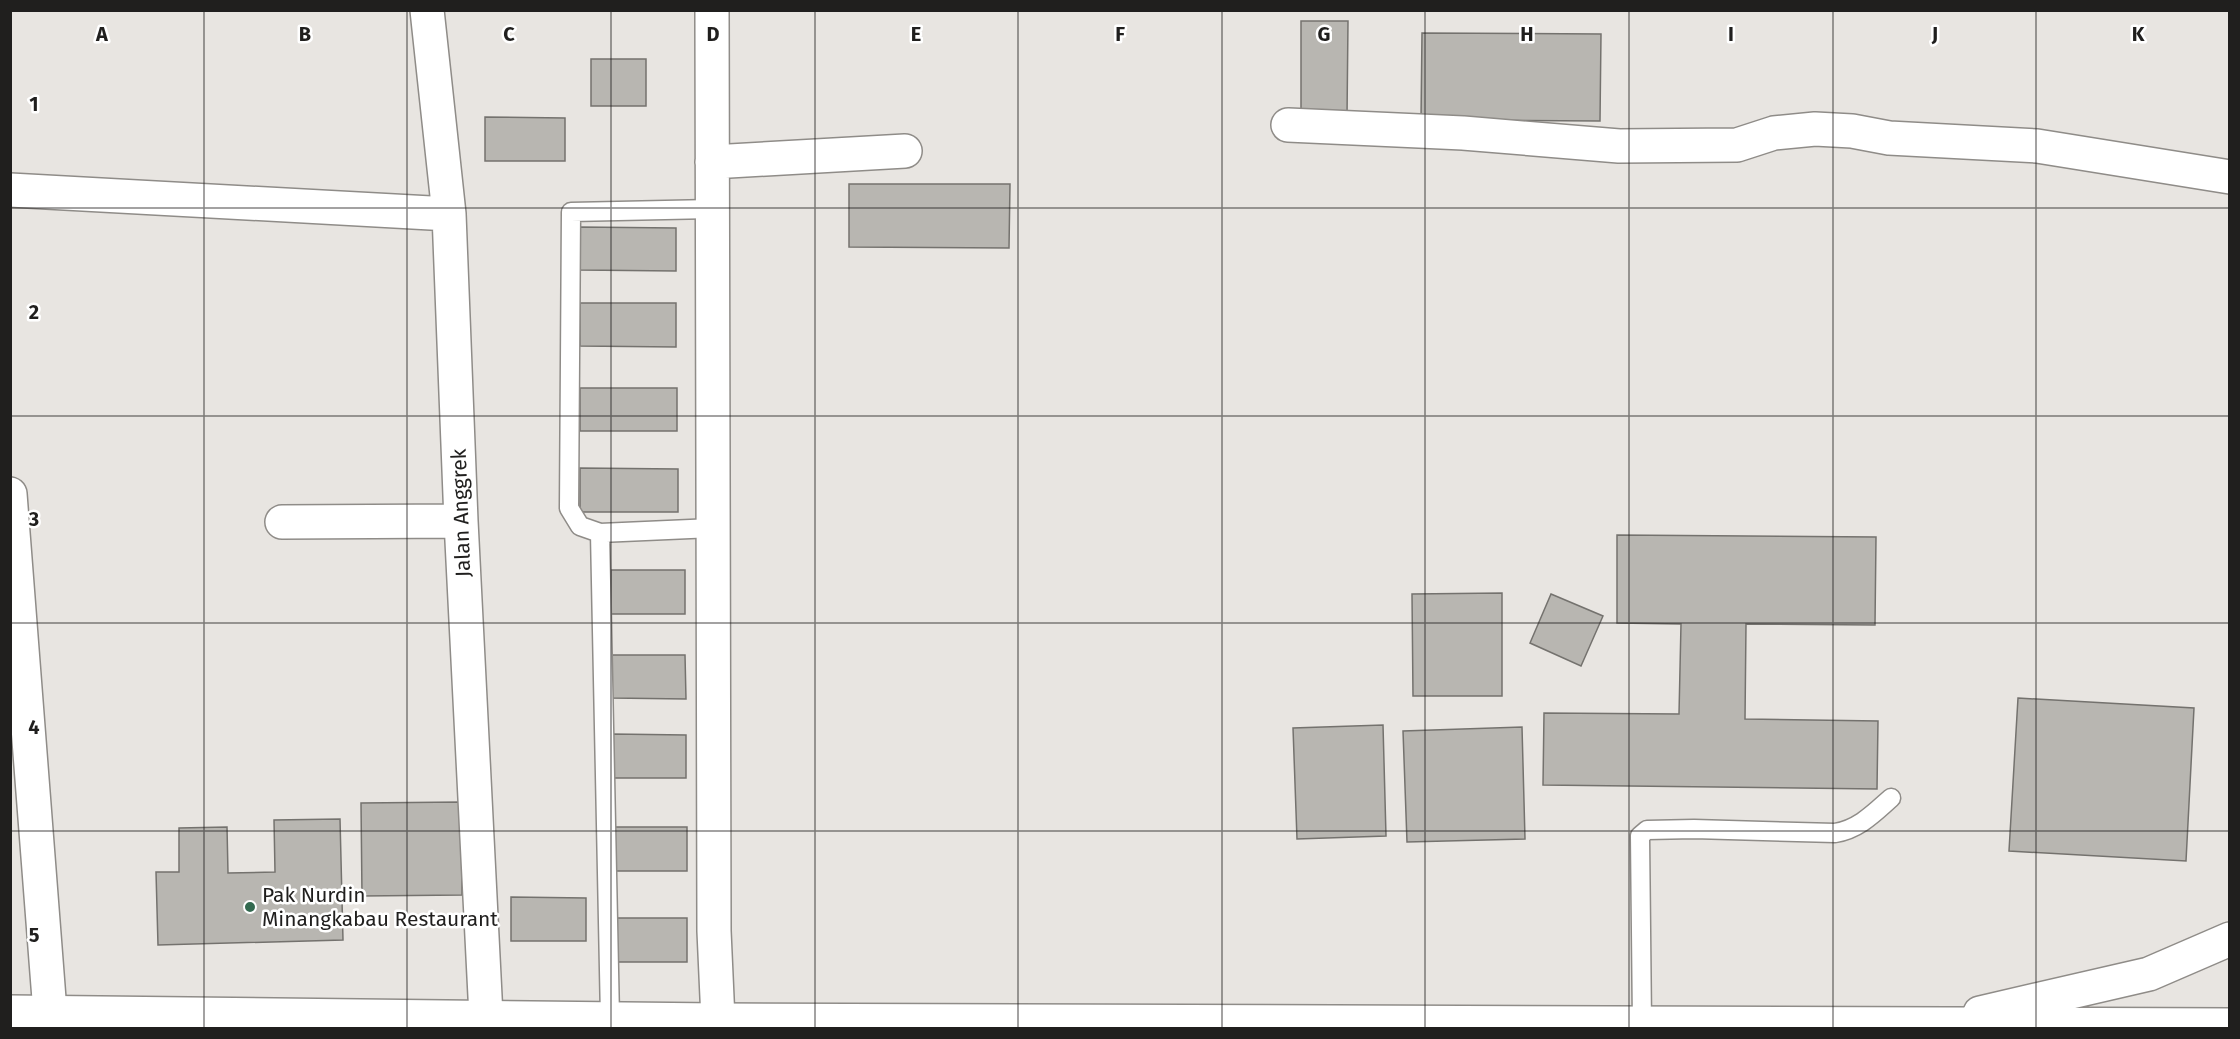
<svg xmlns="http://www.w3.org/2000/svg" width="2240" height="1039" font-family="'Fira Sans',sans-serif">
  <rect width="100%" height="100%" fill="#e8e5e1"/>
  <path fill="#b8b6b1" stroke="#74726e" stroke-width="1.5" d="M1301 21H1348L1347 117H1301Z
    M1422 33 1601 34 1600 121 1421 120Z
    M591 59H646V106H591Z
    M485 117 565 118V161H485Z
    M849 184H1010L1009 248 849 247Z
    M579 227 676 228V271L580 270Z
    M580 303H676V347L580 346Z
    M580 388H677V431H580Z
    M580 468 678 469V512H580Z
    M1617 535 1876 537 1875 625 1746 624 1745 719 1878 721 1877 789 1543 785 1544 713 1679 714 1681 624 1617 623Z
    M611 570H685V614H611Z
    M1502 593V696H1413L1412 594Z
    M1551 594 1603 616 1581 666 1530 643Z
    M612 655H685L686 699 612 698Z
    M2018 698 2194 708 2186 861 2009 851Z
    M1383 725 1386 836 1297 839 1293 728Z
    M1522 727 1525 839 1407 842 1403 731Z
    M612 734 686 735V778H612Z
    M461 802 462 895 362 896 361 803Z
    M340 819 343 940 158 945 156 872H179V828L227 827 228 873 275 872 274 820Z
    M612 827H687V871H612Z
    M511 897 586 898V941H511Z
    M612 918H687V962H613Z"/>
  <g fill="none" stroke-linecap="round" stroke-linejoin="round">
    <defs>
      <path id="service" d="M712 209 571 212 569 508 580 526 600 533 713 528
        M600 533 610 1018
        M1642 1024 1640 836 1647 830 1694 829 1835 833C1859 829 1874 813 1891 798"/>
      <path id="minor" d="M427 10 449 214 461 521 486 1016
        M712 10 714 931 718 1020
        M1288 125 1463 133 1619 146 1737 145 1774 133 1815 129 1852 131 1889 138 2037 146 2230 177
        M712 162 905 151
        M10 190 449 214
        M10 494 50 1012
        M282 522 461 521"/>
      <path id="primary" d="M10 1012 718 1020 2230 1025
        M1980 1013 2149 974 2230 939"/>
    </defs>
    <use href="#service" stroke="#8f8c88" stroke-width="21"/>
    <use href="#minor" stroke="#8f8c88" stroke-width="36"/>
    <use href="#primary" stroke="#8f8c88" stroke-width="36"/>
    <use href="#service" stroke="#fff" stroke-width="18"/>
    <use href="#minor" stroke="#fff" stroke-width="33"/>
    <use href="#primary" stroke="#fff" stroke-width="33"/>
  </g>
  <path fill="none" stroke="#201f1e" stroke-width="1.5" stroke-opacity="0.55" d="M204 10V1028M407 10V1028M611 10V1028M815 10V1028M1018 10V1028M1222 10V1028M1425 10V1028M1629 10V1028M1833 10V1028M2036 10V1028M10 208H2230M10 416H2230M10 623H2230M10 831H2230"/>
  <circle fill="#33694f" stroke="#fff" stroke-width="2" cx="250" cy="907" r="6"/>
  <g text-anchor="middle" stroke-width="5" stroke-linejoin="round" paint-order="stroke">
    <g font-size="21" fill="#201f1e" stroke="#fff">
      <text transform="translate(461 513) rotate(-92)" y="7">Jalan Anggrek</text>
    </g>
    <g font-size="21" fill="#201f1e" stroke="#fff" text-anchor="start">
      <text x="262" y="902">Pak Nurdin<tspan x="262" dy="24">Minangkabau Restaurant</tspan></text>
    </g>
  </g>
  <g font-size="20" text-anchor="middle" font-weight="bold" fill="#201f1e" stroke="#fff" stroke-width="5" stroke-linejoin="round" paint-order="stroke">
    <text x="102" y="41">A</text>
    <text x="305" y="41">B</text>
    <text x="509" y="41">C</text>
    <text x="713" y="41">D</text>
    <text x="916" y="41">E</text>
    <text x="1120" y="41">F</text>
    <text x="1324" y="41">G</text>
    <text x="1527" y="41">H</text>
    <text x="1731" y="41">I</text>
    <text x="1935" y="41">J</text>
    <text x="2138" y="41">K</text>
    <text x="34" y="111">1</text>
    <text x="34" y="319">2</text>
    <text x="34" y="526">3</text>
    <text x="34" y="734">4</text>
    <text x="34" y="942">5</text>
  </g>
  <rect width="2240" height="1039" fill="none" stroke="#201f1e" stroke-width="24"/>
</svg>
